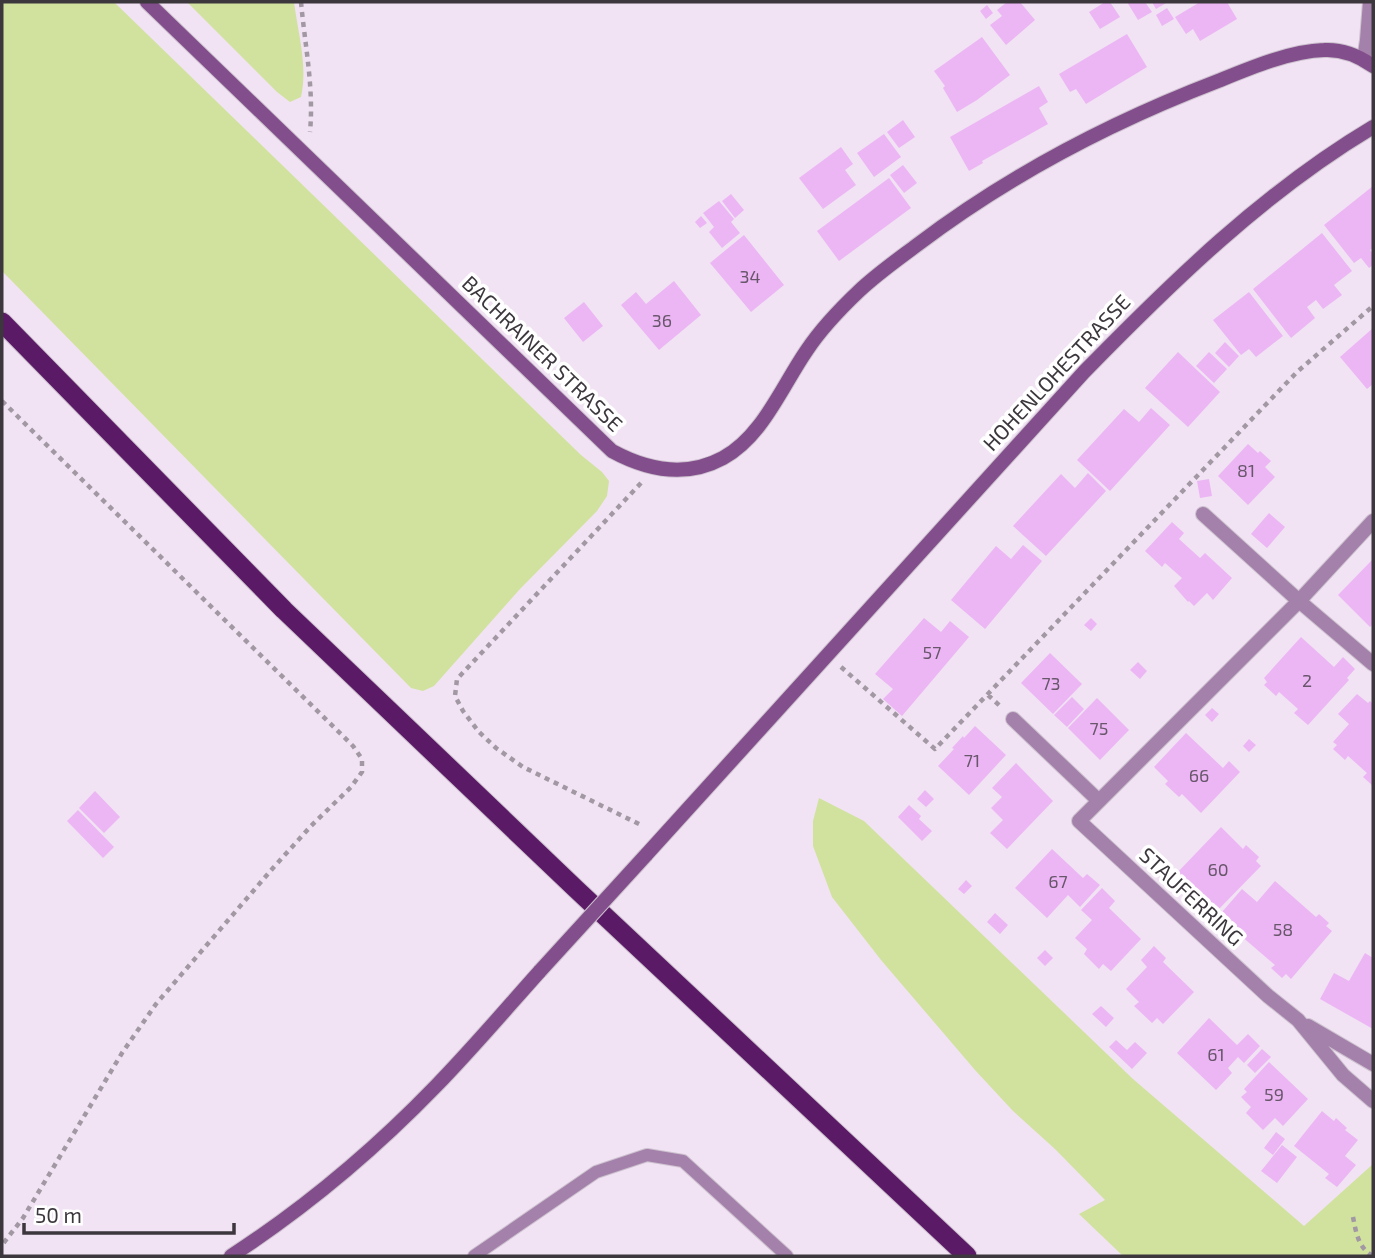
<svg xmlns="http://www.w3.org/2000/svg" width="1375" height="1258" font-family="'Exo 2',sans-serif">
  <rect width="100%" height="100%" fill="#f1e3f3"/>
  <path fill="#d1e29f" d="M2 2H114L581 455 602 472 609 481 607 496 597 511 520 589 434 686 423 691 411 688 2 271Z
    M187 2H294C298 33 308 66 301 97L290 102 277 92Z
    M819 798 864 821 1133 1079 1304 1226 1373 1164V1256H1123L1079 1214 1105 1200 1055 1149 1013 1111 975 1070 881 960 832 897 813 846V821Z"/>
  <path fill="#ecb6f5" d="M1007 2H1020L1035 20 1006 45 990 25 1002 16 997 10Z
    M1105 2H1110L1120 17 1100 29 1089 12Z
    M1127 2H1145L1152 12 1138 20Z
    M1152 2H1168L1156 9Z
    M1200 2H1227L1237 19 1200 41 1193 29 1186 34 1175 17Z
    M987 5 993 13 986 19 980 11Z
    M1167 8 1174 19 1162 26 1156 15Z
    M1127 34 1147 67 1086 104 1076 89 1070 92 1059 74Z
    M982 37 1010 75 977 100 957 112 943 88 945 86 934 71Z
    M1039 86 1048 102 1039 108 1048 124 982 161 983 163 969 171 950 137Z
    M903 120 915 137 899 148 887 132Z
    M884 134 901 157 874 177 857 153Z
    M841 147 853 164 845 170 856 185 823 209 799 178Z
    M903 165 917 183 904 193 890 175Z
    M889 178 911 208 839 261 817 231Z
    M1373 186V248L1370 250 1373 254V265L1369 268 1361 258 1354 263 1324 225Z
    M731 194 744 210 735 218 722 201Z
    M719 201 734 219 731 222 740 233 722 248 709 232 714 227 703 213Z
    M701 216 707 223 700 228 695 222Z
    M1322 233 1352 271 1334 285 1342 295 1323 309 1316 300 1307 307 1315 318 1291 338 1253 289Z
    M744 235 784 285 751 312 710 263Z
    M674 281 701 315 659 350 621 305 636 292 646 304Z
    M1249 292 1283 336 1256 357 1249 349 1241 355 1213 320Z
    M584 302 603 326 583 342 564 318Z
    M1373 328V384L1367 389 1340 357Z
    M1225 342 1239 356 1229 367 1215 353Z
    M1178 352 1220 392 1188 427 1145 388Z
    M1209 352 1227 369 1214 383 1196 366Z
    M1151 408 1170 425 1110 491 1077 460 1124 409 1139 422Z
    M1248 444 1258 453 1260 451 1271 461 1265 467 1275 477 1248 505 1218 476Z
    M1088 473 1106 491 1046 556 1013 526 1061 474 1075 488Z
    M1209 479 1212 496 1200 498 1197 481Z
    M1269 513 1285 527 1267 548 1251 534Z
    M1172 522 1184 533 1179 539 1200 558 1205 553 1232 578 1213 600 1207 593 1194 606 1189 601 1188 602 1174 586 1182 578 1165 563 1162 567 1145 551Z
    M1023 545 1042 561 985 629 951 600 996 546 1011 559Z
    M1373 559V624L1370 627 1338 595Z
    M924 618 941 632 950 621 969 637 902 716 883 699 893 689 875 674Z
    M1091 618 1097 624 1091 631 1084 625Z
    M1301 637 1334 667 1343 657 1355 669 1347 678 1349 680 1308 725 1294 713 1298 709 1279 692 1276 696 1264 685 1267 682 1264 678Z
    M1050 653 1082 684 1053 714 1021 683Z
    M1138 662 1147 671 1140 679 1130 670Z
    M1357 694 1368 703 1370 701 1373 704V786L1363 777 1367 773 1348 756 1345 760 1333 749 1337 745 1333 742 1349 724 1338 714Z
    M1072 697 1084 709 1067 727 1054 715Z
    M1097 698 1129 730 1100 760 1068 728Z
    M1212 708 1219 714 1212 722 1205 715Z
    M975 726 1006 755 969 795 938 766 954 749 952 748 963 736 964 738Z
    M1186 733 1223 768 1229 761 1240 772 1201 813 1182 794 1179 797 1165 784 1168 781 1154 767Z
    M1249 739 1256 745 1249 752 1243 746Z
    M1016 763 1053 801 1007 849 990 833 1003 820 991 808 1002 797 992 788Z
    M925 790 934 799 926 807 917 799Z
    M95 791 120 817 104 833 79 808Z
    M909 805 921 816 919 819 932 831 922 841 898 817Z
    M78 810 114 847 103 858 67 821Z
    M1221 827 1243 849 1246 845 1259 857 1256 861 1261 866 1216 912 1211 908 1207 912 1194 899 1198 895 1176 874Z
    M1052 849 1083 878 1087 874 1100 885 1080 907 1068 895 1047 918 1015 888Z
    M966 880 972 886 964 894 958 889Z
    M1275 881 1316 917 1319 914 1329 923 1326 926 1332 931 1291 979 1286 974 1282 978 1271 968 1275 965 1233 929 1237 925 1222 912 1242 889 1257 902Z
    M1102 888 1115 901 1109 908 1141 939 1111 971 1103 964 1099 969 1084 954 1087 949 1075 938 1092 920 1081 910Z
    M995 913 1008 925 1000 934 987 922Z
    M1154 946 1166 958 1163 962 1194 992 1163 1024 1157 1018 1152 1023 1134 1006 1139 1002 1126 989 1147 967 1141 960Z
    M1045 950 1053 958 1045 966 1037 958Z
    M1365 953 1373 958V1029L1320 999 1334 973 1349 981Z
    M1101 1006 1114 1018 1106 1027 1092 1014Z
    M1209 1018 1237 1045 1248 1034 1260 1046 1244 1063 1238 1057 1228 1068 1232 1073 1216 1090 1177 1053Z
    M1116 1040 1127 1050 1135 1042 1147 1053 1132 1069 1109 1047Z
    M1262 1049 1271 1057 1255 1073 1247 1065Z
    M1269 1062 1308 1099 1283 1126 1275 1118 1263 1130 1246 1113 1251 1107 1241 1097 1247 1092 1244 1089Z
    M1322 1111 1334 1121 1336 1118 1347 1128 1345 1130 1358 1140 1345 1156 1356 1165 1337 1187 1325 1178 1329 1174 1294 1146Z
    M1276 1132 1285 1139 1273 1155 1264 1148Z
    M1282 1145 1297 1157 1277 1183 1261 1171Z"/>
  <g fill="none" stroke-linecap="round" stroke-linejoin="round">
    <defs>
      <path id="service" d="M474 1256 596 1172 647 1155 683 1161 787 1256"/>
      <path id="minor" d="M1364 60 1367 40 1370 2
        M1203 514 1299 601 1373 664
        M1373 521 1299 601 1079 821 1268 996 1298 1020 1343 1075 1373 1101
        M1013 719 1099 801
        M1308 1026 1373 1064"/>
      <path id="secondary" d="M147 2 612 451C647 470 686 478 723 458 763 436 782 386 807 350 821 329 840 309 859 291 877 274 897 260 917 245 1008 176 1111 122 1218 81 1250 68 1290 51 1324 50 1342 49 1359 56 1373 66
        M646 855 1084 372C1172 282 1264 192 1373 127
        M231 1256C305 1208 375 1149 436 1086 472 1049 506 1009 540 971"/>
      <path id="trunk" d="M2 322 284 610 576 889 967 1256"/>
    </defs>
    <use href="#service" stroke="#cdc1cf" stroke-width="14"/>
    <use href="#minor" stroke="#cdc1cf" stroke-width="16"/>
    <use href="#secondary" stroke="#cdc1cf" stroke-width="16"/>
    <use href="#trunk" stroke="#cdc1cf" stroke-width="21"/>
    <path stroke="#a298a3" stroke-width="4.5" stroke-dasharray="5 5" stroke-linecap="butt" d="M301 2C305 46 314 88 310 132
      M2 401 353 746 362 759V772L351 787 311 826 273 868 156 1004 122 1053 23 1218 2 1245
      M641 483 457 679 455 696 463 711 479 732 496 748 523 767 643 826
      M841 667 935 749 1297 372 1373 306
      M988 695 1000 706
      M1353 1217C1356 1232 1358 1248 1373 1256"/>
    <use href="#service" stroke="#a481ab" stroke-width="12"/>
    <use href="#minor" stroke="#a481ab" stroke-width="14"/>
    <use href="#secondary" stroke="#824e8b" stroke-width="14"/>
    <use href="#trunk" stroke="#5a1a65" stroke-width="19"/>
    <defs>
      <path id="secondary-bridge" d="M540 971 646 855"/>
    </defs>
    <use href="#secondary-bridge" stroke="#cdc1cf" stroke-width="16" stroke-linecap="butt"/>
    <use href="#secondary-bridge" stroke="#824e8b" stroke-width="14"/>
  </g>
  <g text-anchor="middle" stroke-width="7" stroke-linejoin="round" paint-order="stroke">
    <g font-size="18" fill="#68576b">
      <text x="750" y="283">34</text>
      <text x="662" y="327">36</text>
      <text x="1246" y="477">81</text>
      <text x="932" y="659">57</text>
      <text x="1307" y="687">2</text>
      <text x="1051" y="690">73</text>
      <text x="1099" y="735">75</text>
      <text x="972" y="767">71</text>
      <text x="1199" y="782">66</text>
      <text x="1218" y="876">60</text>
      <text x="1058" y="888">67</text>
      <text x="1283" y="936">58</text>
      <text x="1216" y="1061">61</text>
      <text x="1274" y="1101">59</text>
    </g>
    <g font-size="21" fill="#3c373d" stroke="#fff">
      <text transform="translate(542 354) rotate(44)" y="7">BACHRAINER STRASSE</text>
      <text transform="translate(1057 373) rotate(-47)" y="7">HOHENLOHESTRASSE</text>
      <text transform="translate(1191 897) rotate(43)" y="7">STAUFERRING</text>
    </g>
  </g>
  <rect width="1375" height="1258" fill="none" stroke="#3c373d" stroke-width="7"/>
  <path d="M24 1223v10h210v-10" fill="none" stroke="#3c373d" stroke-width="3.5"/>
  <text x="35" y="1223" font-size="21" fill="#3c373d" stroke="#ffffff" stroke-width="5" paint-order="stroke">50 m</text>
</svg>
